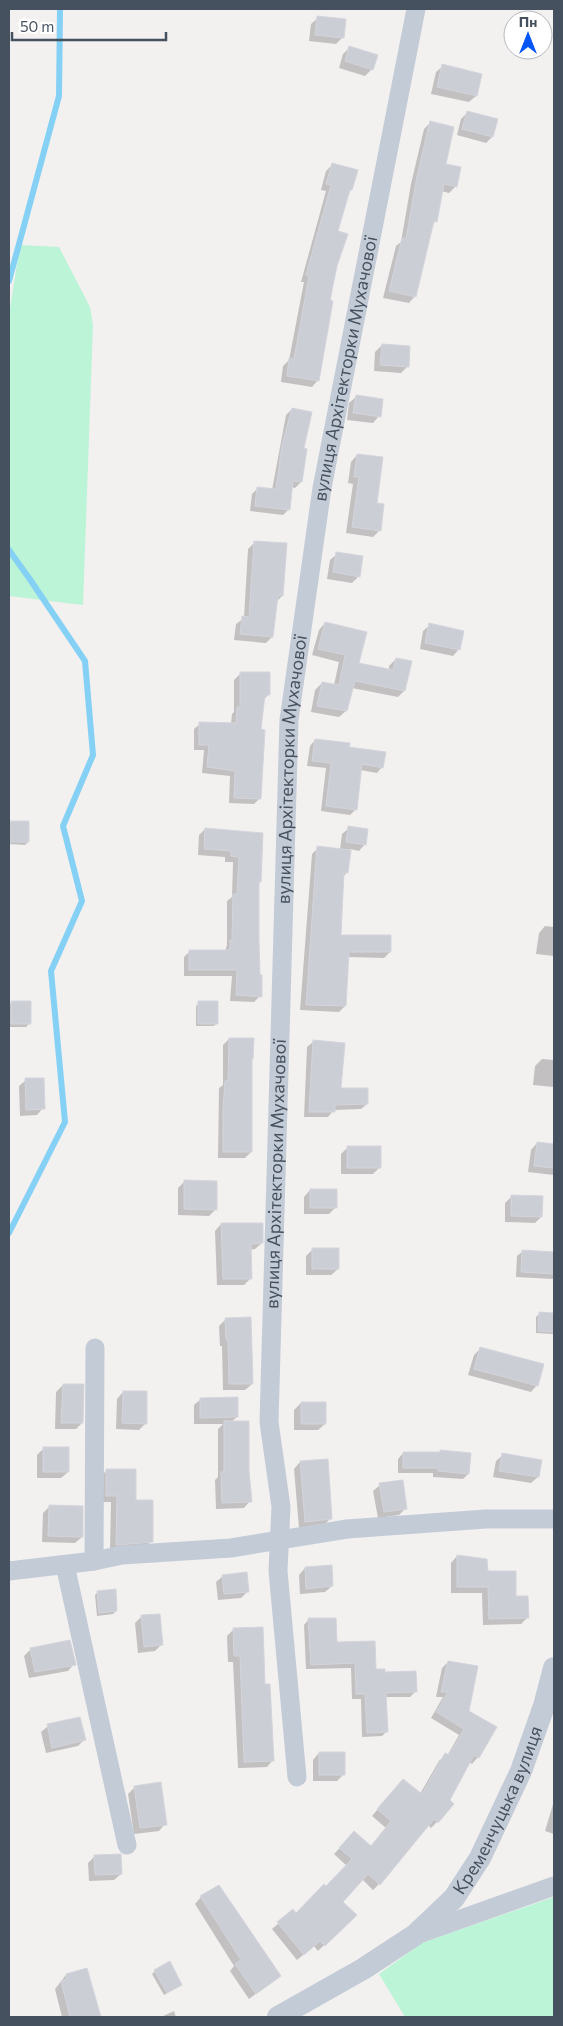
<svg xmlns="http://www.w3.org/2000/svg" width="563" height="2026" font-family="Commissioner,sans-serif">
  <rect width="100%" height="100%" fill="#f3f0f0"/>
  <path fill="#bbf4d7" d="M20 245 59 247 90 307 93 325 83 605 9 596V315Z
    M554 1897V2017H405L379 1974 422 1943Z"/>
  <path fill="#0003" d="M318 18 343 37 336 44 309 41 311 24Z
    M350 47 372 69 365 76 339 68 343 54Z
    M443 66 476 96 469 102 431 94 436 72Z
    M467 113 492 137 486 143 457 135 461 119Z
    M431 122 445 165 456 186 449 193 441 191 436 221 432 225 415 296 409 303 383 298 396 246 401 242 411 184 424 129Z
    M332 165 351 190 347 194 336 231V266L318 380 312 387 281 382 283 366 289 360 304 282H301L326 191 321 190 326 171Z
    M382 345 408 366 401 373 374 371 375 352Z
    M356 397 379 416 373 423 347 420 349 403Z
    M292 409 302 449 301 482 295 488 291 487 289 509 283 515 250 511 252 494 258 488 272 490 286 415Z
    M357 455 376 504 380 530 373 537 346 533 353 484 348 483 351 462Z
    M255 542 282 596 276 602 272 637 266 643 234 640 236 624 244 618 248 549Z
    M337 554 359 576 352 583 327 579 330 560Z
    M325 623 358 664 389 670V666L396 659 404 691 398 697 352 688 346 711 339 717 311 712 315 690 322 683 334 685 339 662 312 655 319 630Z
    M430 625 459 649 453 656 420 649 423 631Z
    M240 674 269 694 263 700 260 730V798L254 804 229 803 230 776 202 773 204 750H194V729L200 724H231L232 714 234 712V680Z
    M315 740 348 748 382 767 377 773 360 770 356 809 350 815 321 811 326 768 307 766 310 746Z
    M10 822 28 842 25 845 9 844Z
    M349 828 365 844 359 851 350 849 347 872 343 877 340 936 390 952 384 958 347 957 345 1006 339 1012 300 1010 312 854 318 848 340 850 342 834Z
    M205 829 262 834 260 882 258 884V976L260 996 254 1002 230 1001 232 976H184V957L190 951H225L227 945V901L232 897 233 862H225V857L198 855 199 835Z
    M545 926 554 927V956L536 954 539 933Z
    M12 1002 29 1024 26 1027H9V1005Z
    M199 1003 217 1023 214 1026H196V1006Z
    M229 1039 252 1059 250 1061 251 1152 245 1158H218L219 1088 223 1085V1045Z
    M313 1042 339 1089 367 1104 361 1109 334 1110 328 1117H304L307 1047Z
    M542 1059 554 1060V1087L533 1085 535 1066Z
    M26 1080 43 1108 37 1115 20 1116 19 1086Z
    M554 1140V1175L528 1172 531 1150 537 1143 554 1145Z
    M348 1147 380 1167 373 1174H341V1154Z
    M185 1181 216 1209 209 1216 178 1215V1188Z
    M310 1190 336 1207 329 1214H304V1197Z
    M512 1196 541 1217 535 1223 505 1222V1203Z
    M221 1224 262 1243 255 1249 250 1250 251 1278 244 1285H217L215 1231Z
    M313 1249 338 1269 331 1275H306V1256Z
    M523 1251 554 1253V1279L516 1277 517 1256Z
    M539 1314H554V1334L536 1333V1317Z
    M226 1319 252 1384 245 1390H223L222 1346H220L219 1326Z
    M480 1349 537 1385 531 1392 468 1375 474 1355Z
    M63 1385 82 1423 76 1429H55L56 1392Z
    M123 1392 146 1423 139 1430 116 1429 117 1399Z
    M201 1399 237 1417 231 1422 248 1471 250 1501 244 1508 216 1509 215 1480 218 1477V1429L223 1424H194V1405Z
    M301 1403 325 1424 318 1430H294V1410Z
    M44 1448 68 1472 61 1478H37V1455Z
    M440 1452 468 1474 463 1479 433 1477V1473H398V1459L403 1453H439Z
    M503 1455 538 1477 531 1483 493 1477 496 1461Z
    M300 1462 330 1519 324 1525 299 1528 294 1469Z
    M106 1471 134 1501 151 1541 145 1548 110 1551 111 1502H100V1477Z
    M380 1485 406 1508 399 1515 378 1518 373 1491Z
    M50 1506 82 1537 75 1543 42 1542 43 1513Z
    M457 1556 486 1572 515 1598 528 1617 521 1624 483 1625 482 1593H451V1563Z
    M305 1568 332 1586 325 1592 300 1594 299 1575Z
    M223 1576 248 1591 241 1598 218 1600 216 1582Z
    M98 1592 116 1611 113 1614 97 1616 95 1595Z
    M141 1617 161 1645 155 1651 138 1653 135 1623Z
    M309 1619 335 1643 374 1670 384 1673 415 1692 410 1697H385L387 1731 382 1736 362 1737 361 1699H352L351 1668 306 1669 304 1625Z
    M234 1629 264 1685 273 1760 267 1767 238 1768 233 1662H228L227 1636Z
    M31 1649 74 1664 68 1671 29 1678 24 1656Z
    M448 1662 468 1712 478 1757 472 1764 469 1762 437 1822 431 1828 428 1825 379 1884 373 1890 362 1879 341 1902 355 1915 318 1951 314 1946 297 1960 272 1929 293 1911 295 1914 326 1888 347 1866 334 1854 354 1833 370 1847 386 1828 372 1816 397 1786 420 1794 439 1761 445 1755 447 1756 459 1735 431 1718 443 1697H436L442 1668Z
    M48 1726 84 1740 78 1746 46 1753 41 1732Z
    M319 1753 344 1774 337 1781H313V1760Z
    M135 1787 165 1824 159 1831 134 1834 128 1794Z
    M554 1801V1834L545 1831Z
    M95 1856 121 1874 114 1880 89 1881 88 1863Z
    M201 1897 280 1976 249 1999 230 1971 234 1966 195 1904Z
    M86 1970 100 2017H62L55 1989 66 1975Z
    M155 1971 181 1985 164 1995 152 1974Z
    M174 2011 176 2017H161Z"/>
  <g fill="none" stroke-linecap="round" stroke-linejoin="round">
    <path stroke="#84d1f5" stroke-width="6" d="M9 281 59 96 60 9
      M9 550 29 578 85 661 93 755 63 826 82 901 51 971 65 1122 9 1233"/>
  </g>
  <path fill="#ccced6" stroke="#d4d5dc" d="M317 16 346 19 344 38 315 35Z
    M349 46 378 55 373 70 345 61Z
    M442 64 482 74 477 96 437 87Z
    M467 111 498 119 493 137 462 129Z
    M430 121 454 127 446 164 461 167 457 187 444 184 437 222 434 221 416 297 389 291 402 238 406 239 417 176Z
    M332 163 358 170 352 190H350L338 231 348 234 337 266 330 300 333 301 319 381 287 376 289 358 294 359 309 276 306 275 331 185 326 184Z
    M382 344 410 346 409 367 380 365Z
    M356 395 383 399 381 417 353 413Z
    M292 408 312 412 304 448 307 449 302 482 293 481 290 510 255 506 257 487 276 489 282 445Z
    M357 454 383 457 377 503 384 504 381 531 352 527 359 477H354Z
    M254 541 287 543 283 596H278L273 637 240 634 242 616 249 617Z
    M336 552 363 556 360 577 333 572Z
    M325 622 367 632 359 663 393 670 396 658 412 661 405 691 355 681 347 711 317 706 322 682 339 685 345 655 318 649Z
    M429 623 464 631 460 650 425 643Z
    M240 672H270V695H265L261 729 265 730 261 799 234 798 235 771 207 767 209 745H199V722L236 723 237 707H240Z
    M315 739 350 743 349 747 386 752 383 768 362 764 357 810 326 806 331 763 312 761Z
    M10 821H29V842H9Z
    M348 826 368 829 366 845 346 842Z
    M205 828 263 833 261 882H259V940L260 975H262V997L236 995 237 970H189V950H230V940H232L233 894H237L239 857 231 856V851L204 849Z
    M317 846 351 850 348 873 344 872 341 935H391V952H349L346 1006 306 1005Z
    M11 1001H31V1024H11Z
    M198 1001H218V1024H198Z
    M229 1038H254L253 1059H252V1152H223V1109L225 1081H228Z
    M313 1040 345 1043 341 1088H368V1104L335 1105V1112H309Z
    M25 1078H44L45 1109 26 1110Z
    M537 1142 554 1144V1168L534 1166Z
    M347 1146H381V1168H347Z
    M184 1180 217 1181V1210L184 1209Z
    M310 1189H337V1208H310Z
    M511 1195 543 1196 542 1217 511 1216Z
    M221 1223H263V1243L251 1244 252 1279H223Z
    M312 1248H339V1269H312Z
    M522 1250 554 1252V1274L521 1272Z
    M539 1312 554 1313V1332L538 1331Z
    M251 1317 253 1384H229L228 1340H226L225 1318Z
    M480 1347 544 1364 538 1386 474 1369Z
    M63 1384H84L83 1423H61Z
    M123 1391H147V1424L122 1423Z
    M238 1397V1417L200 1418V1398Z
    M301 1402H326V1424H301Z
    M224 1421H249V1471L252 1502 222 1503 221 1472H224Z
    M43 1447H69V1472H43Z
    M440 1450 471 1453 469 1474 438 1471V1468H403V1452H440Z
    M502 1453 542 1460 539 1477 499 1471Z
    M328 1459 332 1519 305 1522 300 1461Z
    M106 1469H136V1500H153V1542L116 1545 117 1496H106Z
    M403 1480 407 1509 384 1512 379 1483Z
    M49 1505 83 1506V1537L48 1536Z
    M457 1555 487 1559 488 1571H516V1596H528L529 1618 489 1619 488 1587H457Z
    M332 1565 333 1586 306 1589 305 1567Z
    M247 1572 249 1592 224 1594 222 1575Z
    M116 1589 117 1611 99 1613 97 1591Z
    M160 1614 163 1645 144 1647 141 1615Z
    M308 1618H336L337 1642 375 1641 376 1669H385V1672L416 1671 417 1692 386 1693 388 1732 367 1733 365 1694H356L355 1663 311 1665Z
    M263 1627 265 1684H270L274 1761 244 1762 240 1656H234L233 1628Z
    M70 1640 76 1665 35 1672 30 1648Z
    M448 1661 478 1666 469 1711 497 1727 479 1758 474 1755 450 1800 454 1804 438 1823 434 1819 380 1885 368 1874 343 1902 357 1915 325 1946 320 1941 304 1955 277 1922 293 1909 296 1913 324 1884 326 1886 352 1859 339 1848 354 1831 371 1846 391 1821 377 1809 403 1779 422 1794 445 1753 449 1755 464 1729 436 1712 448 1692H441Z
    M80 1717 86 1740 52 1748 47 1724Z
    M319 1752H345V1775H319Z
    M161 1782 167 1825 140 1828 134 1786Z
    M121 1854 122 1874 95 1875 94 1855Z
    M219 1885 281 1976 256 1994 235 1964 241 1960 200 1896Z
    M170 1961 182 1985 167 1993 154 1970Z
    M87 1968 101 2017H70L61 1981 67 1979 66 1974Z"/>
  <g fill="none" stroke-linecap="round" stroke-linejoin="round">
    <g stroke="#c3cbd6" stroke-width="19">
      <path d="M94 1561 95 1348"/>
      <path d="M65 1565 127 1845"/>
      <path d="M9 1571 94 1561 122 1555 231 1548 347 1529 486 1519H554"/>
      <path id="s1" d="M297 1777 278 1571 281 1507 269 1422 289 720 322 488 416 9"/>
      <path d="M416 1935 554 1886"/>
    </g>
    <path stroke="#c3cbd6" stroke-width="22" id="s2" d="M278 2017 363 1969 415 1935 454 1898 480 1858 521 1771 544 1706 554 1668"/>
  </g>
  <g text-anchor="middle" stroke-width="5" stroke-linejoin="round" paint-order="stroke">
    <g font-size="18" fill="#465160" stroke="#fff">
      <text dy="6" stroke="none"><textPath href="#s1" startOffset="1415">вулиця Архітекторки Мухачової</textPath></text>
      <text dy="6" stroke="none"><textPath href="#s1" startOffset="1010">вулиця Архітекторки Мухачової</textPath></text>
      <text dy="6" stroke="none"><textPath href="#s1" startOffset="605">вулиця Архітекторки Мухачової</textPath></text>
      <text dy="6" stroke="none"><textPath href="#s2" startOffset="312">Кременчуцька вулиця</textPath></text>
    </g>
  </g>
  <rect width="563" height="2026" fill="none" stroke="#465160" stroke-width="20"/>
  <g transform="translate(528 35)"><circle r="24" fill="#ffffff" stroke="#b5b9bf"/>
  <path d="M0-4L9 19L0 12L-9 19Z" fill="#0655f7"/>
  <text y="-8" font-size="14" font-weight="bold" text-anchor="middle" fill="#465160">Пн</text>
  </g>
  <path d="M12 32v8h154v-8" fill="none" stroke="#465160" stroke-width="2.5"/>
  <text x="20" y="32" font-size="15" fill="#465160" stroke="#ffffff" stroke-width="4" paint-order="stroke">50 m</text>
</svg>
